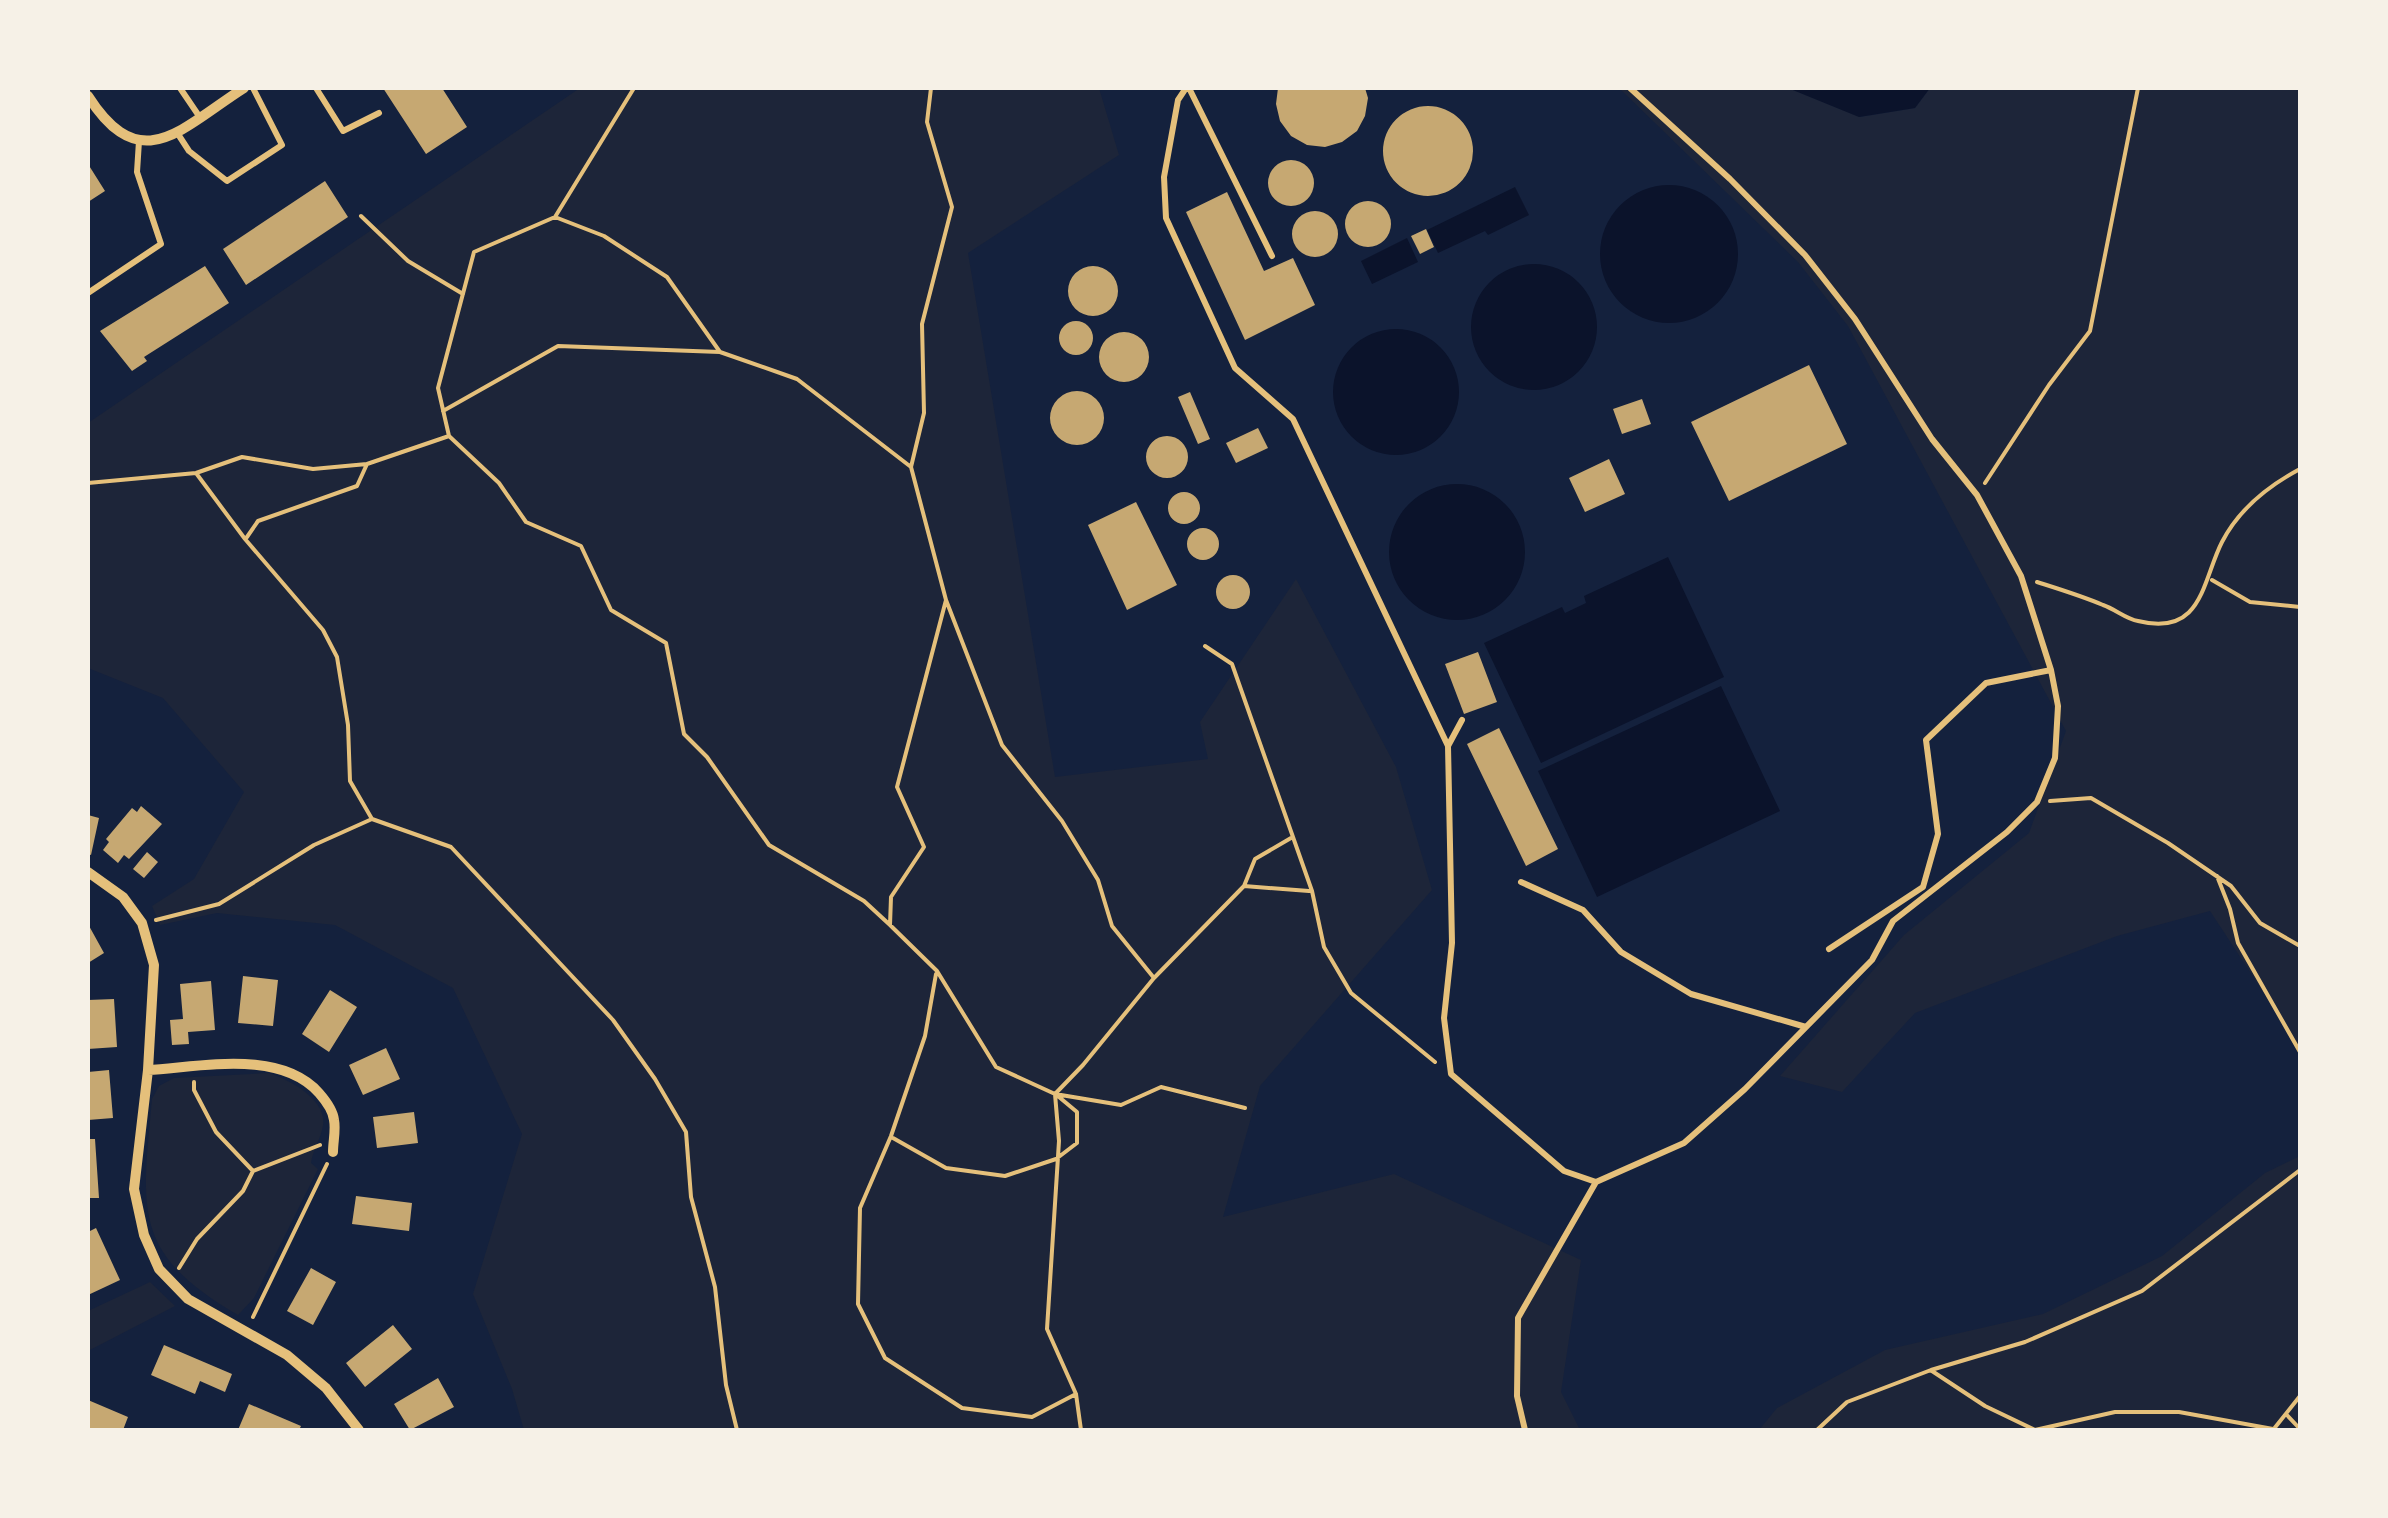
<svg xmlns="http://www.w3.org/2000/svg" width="2388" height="1518" font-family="'Roboto Condensed',sans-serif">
  <rect width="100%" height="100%" fill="#14213d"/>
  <path fill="#1d2539" d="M580 88H1099L1119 155 968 253 1055 777 1208 759 1200 722 1296 579 1396 767 1432 890 1260 1086 1223 1217 1394 1174 1581 1260 1561 1392 1580 1430H524L512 1389 473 1294 522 1134 453 988 335 925 217 913 160 925 152 906 194 879 244 792 163 698 88 668V423Z
    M1619 88H1788L1860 117 1915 108 1930 88H2300V1048L2210 911 2117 936 1915 1013 1842 1092 1780 1076 1904 935 2029 833 2066 731 1848 326 1798 262Z
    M269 1073C289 1080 327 1099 323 1125 321 1139 313 1149 311 1163L318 1169 254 1298 238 1315C131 1253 142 1210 152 1099L159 1086 174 1078Z
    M2300 1156V1430H1759L1777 1408 1885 1350 2043 1314 2162 1256 2265 1173Z
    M150 1282 175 1306 88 1351V1311Z"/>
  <path fill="#0b132b" d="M1788 88H1930L1915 108 1859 117Z
    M1600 254a69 69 0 1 1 138 0a69 69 0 1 1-138 0Z
    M1515 187 1529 215 1488 235 1485 231 1438 253 1427 230Z
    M1407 238 1418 262 1372 284 1361 261Z
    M1471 327a63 63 0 1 1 126 0a63 63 0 1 1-126 0Z
    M1333 392a63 63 0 1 1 126 0a63 63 0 1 1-126 0Z
    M1389 552a68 68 0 1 1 136 0a68 68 0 1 1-136 0Z
    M1668 557 1724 677 1541 763 1484 643 1562 607 1565 613 1586 603 1584 596Z
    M1721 686 1780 811 1597 897 1538 771Z"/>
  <path fill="#c6a872" d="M383 88H442L467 127 426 154Z
    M1278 88H1365L1368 98 1365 116 1357 131 1342 142 1325 147 1307 145 1291 136 1280 121 1276 104Z
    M1383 151a45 45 0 1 1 90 0a45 45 0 1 1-90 0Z
    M1268 183a23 23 0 1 1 46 0a23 23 0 1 1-46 0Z
    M88 164 105 191 88 202Z
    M325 181 348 217 246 285 223 249Z
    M1227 192 1264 271 1293 258 1315 305 1245 340 1186 212Z
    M1345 224a23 23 0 1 1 46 0a23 23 0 1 1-46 0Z
    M1292 234a23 23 0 1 1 46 0a23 23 0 1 1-46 0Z
    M1426 229 1434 247 1420 254 1411 236Z
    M205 266 229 303 144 357 147 361 132 371 100 331Z
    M1068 291a25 25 0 1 1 50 0a25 25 0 1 1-50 0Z
    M1059 338a17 17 0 1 1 34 0a17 17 0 1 1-34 0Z
    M1099 357a25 25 0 1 1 50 0a25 25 0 1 1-50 0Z
    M1809 365 1847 444 1729 501 1691 422Z
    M1050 418a27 27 0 1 1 54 0a27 27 0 1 1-54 0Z
    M1190 392 1210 439 1198 444 1178 397Z
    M1642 399 1651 424 1622 434 1613 409Z
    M1258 428 1268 448 1236 463 1226 443Z
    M1146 457a21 21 0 1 1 42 0a21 21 0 1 1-42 0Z
    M1609 459 1625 494 1585 512 1569 478Z
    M1168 508a16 16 0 1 1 32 0a16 16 0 1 1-32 0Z
    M1136 502 1177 585 1127 610 1088 525Z
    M1187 544a16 16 0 1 1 32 0a16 16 0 1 1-32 0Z
    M1216 592a17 17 0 1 1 34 0a17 17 0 1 1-34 0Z
    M1478 652 1497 702 1464 714 1445 664Z
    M1499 728 1558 849 1526 866 1467 744Z
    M141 806 162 824 129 859 124 855 118 863 103 850 109 842 106 839 132 808 137 812Z
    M88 815 99 818 91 855 88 854Z
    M147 852 158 862 144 878 133 869Z
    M88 924 104 953 88 963Z
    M243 976 278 980 273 1026 238 1023Z
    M211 981 215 1030 188 1032 189 1044 172 1045 170 1020 183 1019 180 984Z
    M330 990 357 1007 329 1052 302 1034Z
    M114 999 117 1047 88 1049V1000Z
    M386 1048 400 1079 363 1095 349 1065Z
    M109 1070 113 1118 88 1120V1072Z
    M414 1112 418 1143 377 1148 373 1117Z
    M88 1139H95L99 1198H88Z
    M356 1196 412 1203 409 1231 352 1224Z
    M96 1228 120 1280 88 1295V1232Z
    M311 1268 336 1282 313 1325 287 1311Z
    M393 1325 412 1349 365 1387 346 1363Z
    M164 1345 232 1374 225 1392 200 1381 195 1394 151 1375Z
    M438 1378 454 1407 410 1430 394 1404Z
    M88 1400 128 1417 123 1430 88 1428Z
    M249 1404 301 1426 299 1430H238Z"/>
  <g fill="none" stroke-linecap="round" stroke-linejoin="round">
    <path stroke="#e5c07b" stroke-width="4" d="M634 88 555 217 474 252 438 388 449 436 499 483 526 522 581 546 611 610 666 643 684 734 707 757 769 845 864 901 890 925 937 971 996 1067 1055 1094 1121 1105 1161 1087 1245 1108
      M361 216 408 261 463 294
      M555 217 604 236 667 277 720 352
      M443 411 558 346 720 352 797 379 911 467
      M196 473 245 539 323 630 337 657 348 725 350 781 372 819 451 847 613 1020 655 1079 686 1132 691 1197 715 1287 726 1385 737 1430
      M88 483 196 473 242 457 313 469 367 464
      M1985 483 2049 385 2090 331 2138 88
      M247 537 258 521 357 486 367 464 449 436
      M2212 580 2250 602 2300 607
      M2037 582C2059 589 2082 596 2103 605 2115 609 2126 619 2138 621 2203 637 2202 581 2222 542 2239 509 2268 486 2300 469
      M946 600 1002 745 1062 821 1098 880 1112 926 1154 978
      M1205 646 1232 664 1312 891 1324 947 1351 993 1435 1062
      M2050 801 2091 798 2168 843 2231 886 2260 923 2300 946
      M2217 876 2230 909 2238 943 2300 1052
      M1244 886 1309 891
      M156 920 219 904 314 845 372 819
      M890 925 891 897 924 847 897 787 946 600 911 467 924 413 922 324 952 207 927 122 931 88
      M936 974 925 1036 891 1136 860 1208 858 1304 885 1358 962 1408 1032 1417 1076 1394
      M194 1082V1090L216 1132 253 1171
      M893 1138 946 1168 1005 1176 1056 1159 1077 1143V1112L1059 1097
      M179 1268 197 1239 243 1191 253 1171 320 1145
      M253 1317 327 1164
      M1932 1371 1985 1406 2035 1430 2115 1412H2179L2273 1429
      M2286 1414 2300 1429
      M1081 1430 1076 1394 1047 1329 1059 1141 1055 1094 1083 1065 1154 978 1244 886 1255 859 1291 838
      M1817 1430 1847 1402 1931 1370 2025 1342 2142 1291 2300 1170
      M2273 1430 2300 1396"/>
    <path stroke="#e5c07b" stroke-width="6" d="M180 88 199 116
      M316 88 343 131 379 113
      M1186 88 1178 100 1164 177 1166 218 1235 368 1293 419 1448 746 1462 720
      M1189 88 1272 256
      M176 131 189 151 227 181 282 145 253 88
      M88 293 161 244 137 172 139 141
      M1448 746 1452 943 1444 1018 1451 1074 1564 1171 1596 1182
      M1521 882 1583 910 1621 952 1691 994 1806 1027
      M1829 949 1923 887 1938 834 1926 740 1986 683 2051 670
      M1525 1430 1517 1396 1518 1318 1596 1182 1684 1143 1745 1089 1872 960 1893 921 2007 832 2037 802 2055 758 2058 706 2051 670 2021 576 1977 495 1932 439 1855 319 1805 255 1730 179 1630 88"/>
    <path stroke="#e5c07b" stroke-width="10" d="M88 96C141 179 181 128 244 88
      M88 872 123 897 142 923 154 965 148 1070 134 1189 144 1235 159 1269 188 1299 287 1355 326 1388 359 1430
      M148 1070C201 1067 280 1049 319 1093 326 1101 333 1110 334 1120 336 1130 333 1142 333 1152"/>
  </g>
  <rect width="2388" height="1518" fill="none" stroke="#f6f1e7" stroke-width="180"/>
</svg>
